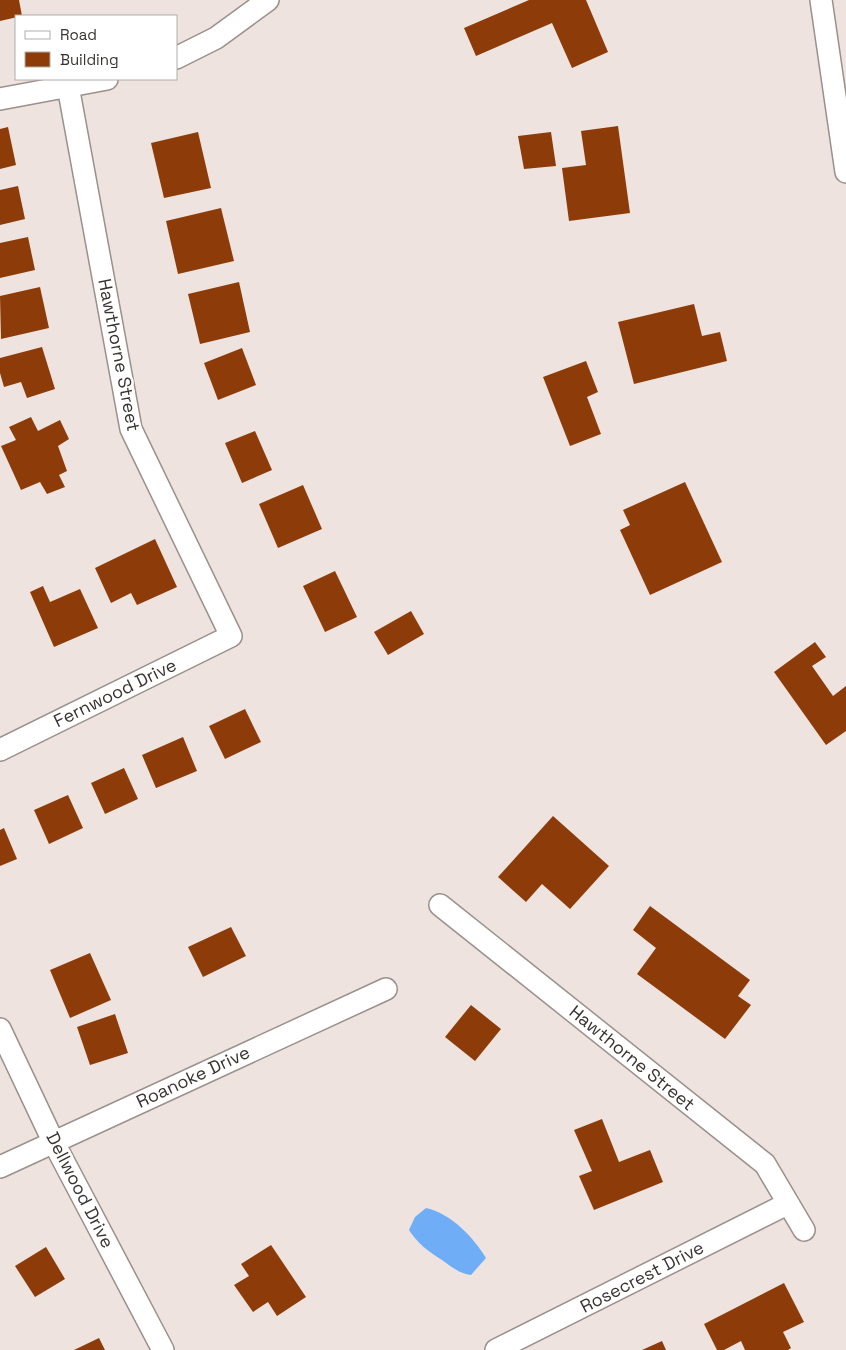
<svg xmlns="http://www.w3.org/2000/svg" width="846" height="1350" font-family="'Space Grotesk',sans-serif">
  <rect width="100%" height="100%" fill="#eee3de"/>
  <path fill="#6faef6" d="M426 1208C452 1214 473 1237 486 1258L471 1275C458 1273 452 1267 442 1260 428 1251 418 1244 409 1230L415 1217Z"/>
  <path fill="#8d3c09" d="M0 0H19L22 16 0 21Z
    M529 0H586L608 52 572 68 552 23 476 56 464 28Z
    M618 126 630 213 569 221 562 168 586 165 581 131Z
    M8 127 16 165 0 169V129Z
    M198 132 211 188 164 198 151 143Z
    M551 132 556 166 524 169 518 136Z
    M18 186 25 219 0 225V190Z
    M221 208 234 261 178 274 166 221Z
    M28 237 35 270 0 278V243Z
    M239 282 250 332 200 344 188 294Z
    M40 287 49 328 1 339 0 296Z
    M694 304 702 336 720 332 727 361 634 384 618 322Z
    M42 347 55 389 27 398 21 382 4 387 0 373V358Z
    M242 348 256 385 218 400 204 363Z
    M586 361 598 392 587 397 601 434 570 446 543 377Z
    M31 417 38 431 60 420 69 439 58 446 67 471 59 475 65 487 47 494 40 482 21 490 1 446 16 440 9 427Z
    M255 431 272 470 242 483 225 443Z
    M685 482 722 562 650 595 620 530 630 525 623 510Z
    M303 485 322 529 278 548 259 504Z
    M155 539 177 587 137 605 131 593 111 603 95 568Z
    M335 571 357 617 325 632 303 586Z
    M43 586 50 602 80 589 98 628 54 647 30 592Z
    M411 611 424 634 388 655 374 632Z
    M815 642 826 657 812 666 833 696 846 686V731L826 745 774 672Z
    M245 709 261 742 225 759 209 726Z
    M183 737 197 771 156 788 142 755Z
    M124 768 138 799 105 814 91 783Z
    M68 795 83 828 49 844 34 810Z
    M553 816 609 866 570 909 542 884 526 902 498 877Z
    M4 828 17 859 0 866V830Z
    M650 906 750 980 738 996 751 1005 725 1039 637 974 656 948 633 930Z
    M231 927 246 956 203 977 188 947Z
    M90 953 111 1000 70 1018 50 970Z
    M471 1005 501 1029 475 1061 445 1037Z
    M115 1014 128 1053 90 1065 77 1027Z
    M602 1119 619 1162 650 1150 663 1182 594 1210 579 1176 592 1171 574 1130Z
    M271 1245 306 1297 277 1316 268 1302 253 1312 234 1285 249 1276 241 1264Z
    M46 1247 65 1279 35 1297 15 1266Z
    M784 1283 804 1322 783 1332 791 1348 788 1350H745L741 1341 724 1350H717L704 1324Z
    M99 1338 105 1350H74Z
    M662 1341 666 1350H642Z"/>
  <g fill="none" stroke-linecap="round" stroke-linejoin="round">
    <defs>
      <path id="minor" d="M821 0 846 172
        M176 58 216 38 268 0
        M0 99 107 79
        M0 750 231 636 131 429 68 86
        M440 905 765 1164 804 1230
        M0 1029 53 1141 163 1350
        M0 1167 386 989
        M496 1350 787 1204"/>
    </defs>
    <use href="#minor" stroke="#9a908c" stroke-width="24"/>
    <use href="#minor" stroke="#fff" stroke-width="21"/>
  </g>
  <g text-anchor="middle" stroke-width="5" stroke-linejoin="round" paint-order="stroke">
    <g font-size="18" fill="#383432" stroke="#fff">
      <text transform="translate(119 355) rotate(79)" y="6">Hawthorne Street</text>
      <text transform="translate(115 693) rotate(-26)" y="6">Fernwood Drive</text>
      <text transform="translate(632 1058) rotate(39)" y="6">Hawthorne Street</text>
      <text transform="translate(193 1077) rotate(-25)" y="6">Roanoke Drive</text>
      <text transform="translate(80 1190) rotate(63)" y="6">Dellwood Drive</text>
      <text transform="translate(642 1277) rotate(-27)" y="6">Rosecrest Drive</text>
    </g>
  </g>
  <rect x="15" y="15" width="162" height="65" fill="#ffffff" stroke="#afaead"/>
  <rect x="25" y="31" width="25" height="8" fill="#ffffff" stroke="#afaead"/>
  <text x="60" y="40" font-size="15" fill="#383432">Road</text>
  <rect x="25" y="52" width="25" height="15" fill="#8d3c09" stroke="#afaead"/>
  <text x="60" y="65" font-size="15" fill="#383432">Building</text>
</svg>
